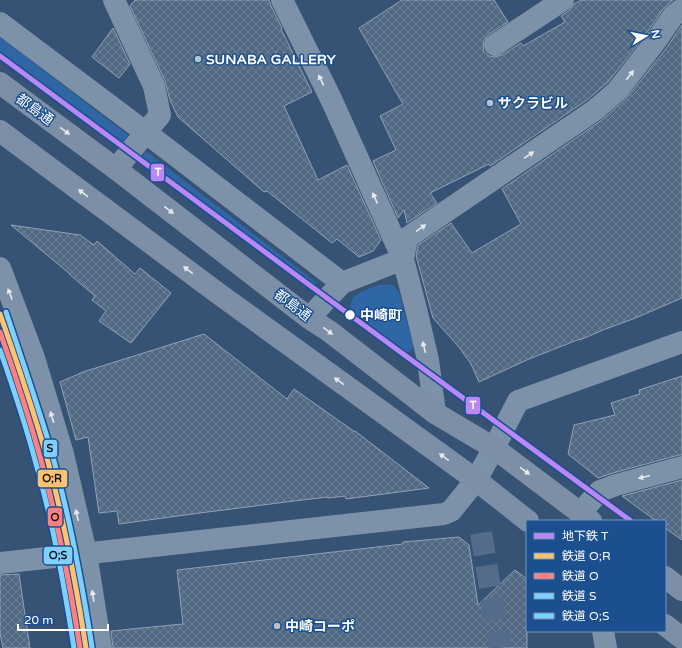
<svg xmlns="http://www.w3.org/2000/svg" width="682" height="648" font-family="'Varela Round','Noto Sans JP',sans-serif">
  <defs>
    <pattern id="building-cross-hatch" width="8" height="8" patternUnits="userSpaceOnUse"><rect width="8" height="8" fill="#526984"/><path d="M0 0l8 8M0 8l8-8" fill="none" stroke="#6c8096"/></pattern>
  </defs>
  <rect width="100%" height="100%" fill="#365274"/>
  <path fill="#2f66a5" d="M0 37 128 135 121 146 0 57Z
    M146 151 317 283 312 289 140 160Z
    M379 285H393L399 293 413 346 411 351 406 353 399 354 352 319C345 294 361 292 379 285Z"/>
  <path fill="url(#building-cross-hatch)" stroke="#92a2b6" d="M135 0H269L271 6 282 28 281 29 312 92 284 106 318 180 347 165 381 240 373 251 359 257 337 239 332 243 267 191 264 192 178 117 170 100 165 81 130 6Z
    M402 0H494L508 22 488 35 484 40 483 45 484 52 489 56 495 57 502 55 521 43 523 46 565 22 561 16 570 10 574 4 581 0H673L663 9 645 35 608 82 587 100 490 166 489 164 430 193 437 203 407 223 404 210 398 218 373 161 396 150 380 116 403 104 359 28Z
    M682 25V298L633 319 603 330 580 340V339L529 359 479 382 471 364 459 347 433 318 416 256 418 245 451 223 472 253 521 224 502 189 602 120 625 100 665 50Z
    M113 28 130 64 119 78 92 57Z
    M11 225 80 235 94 245 97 241 135 274 140 268 171 293 131 343 99 321 106 311 92 300 95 296 69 274H70Z
    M204 334 287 399 294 389 355 432V431L429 488 346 499 345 496 328 498V497L294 501 200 513 119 524 117 511 99 513 88 437 76 440 60 382 83 372Z
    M682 376V455H679L613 473 598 478 568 454 574 425 615 415 611 403 640 394 639 390Z
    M682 480V540L665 528V521H656L622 496Z
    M459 537 469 545 478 605 515 570 527 579V648H113L111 631 183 624 177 570 403 544V542Z
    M19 574 30 648H3L0 633V575Z"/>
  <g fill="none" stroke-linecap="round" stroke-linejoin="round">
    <path stroke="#546c89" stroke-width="22" stroke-dasharray="22 11" stroke-linecap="butt" d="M481 533 500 648"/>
    <path stroke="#7d92a8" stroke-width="22" d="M114 0 154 86 160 115 116 169
      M282 0 332 101 403 259 416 309 428 360 435 413
      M0 23 145 132 342 283
      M495 45 563 0
      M403 259 407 238 576 123 595 110 617 91 655 42 673 16 682 9
      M0 268 34 358 63 454 86 553 101 648
      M309 318 342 283 403 259
      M580 513 600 491 616 485 682 467
      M0 563 444 514 451 511 476 480 494 448 518 401 682 342
      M603 631 606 648"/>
    <path stroke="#7d8ea7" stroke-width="22" d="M0 83 116 169 309 318 329 331 435 413 494 448 591 521
      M0 131 219 294 476 480 528 521
      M665 577 682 590
      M665 625 682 638"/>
    <defs>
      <path id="rail-1" d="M0 314C17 362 33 409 47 458 64 520 76 584 86 648"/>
      <path id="rail-2" d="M0 332C15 374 29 417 41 460 58 522 70 585 80 648"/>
      <path id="rail-3" d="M6 312C22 360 39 408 53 457 70 519 82 583 92 647"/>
      <path id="rail-4" d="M0 350C13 387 25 423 35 460 53 522 64 585 74 648"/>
    </defs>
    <use href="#rail-1" stroke="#1b4f8f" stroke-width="8"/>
    <use href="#rail-2" stroke="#1b4f8f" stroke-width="8"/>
    <use href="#rail-3" stroke="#1b4f8f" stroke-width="8"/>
    <use href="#rail-4" stroke="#1b4f8f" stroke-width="8"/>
    <use href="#rail-1" stroke="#fec271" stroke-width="5"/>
    <use href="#rail-2" stroke="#ff8080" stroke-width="5"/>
    <use href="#rail-3" stroke="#80d0ff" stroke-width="5"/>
    <use href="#rail-4" stroke="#80d0ff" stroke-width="5"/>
    <defs>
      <path id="metro-1" d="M0 56 350 315 631 521"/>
    </defs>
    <use href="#metro-1" stroke="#1b4f8f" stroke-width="8"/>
    <use href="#metro-1" stroke="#b988f6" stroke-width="5"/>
  </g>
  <defs><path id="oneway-solid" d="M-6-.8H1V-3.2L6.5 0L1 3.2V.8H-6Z"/></defs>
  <g fill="#e5e9ee">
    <use href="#oneway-solid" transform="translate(630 75) rotate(-52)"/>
    <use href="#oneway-solid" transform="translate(321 80) rotate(-116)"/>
    <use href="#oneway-solid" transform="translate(529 155) rotate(-34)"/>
    <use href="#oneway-solid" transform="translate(375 198) rotate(-114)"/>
    <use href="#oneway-solid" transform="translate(421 228) rotate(-34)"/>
    <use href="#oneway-solid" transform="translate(10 294) rotate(-111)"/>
    <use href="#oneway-solid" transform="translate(424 347) rotate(-103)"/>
    <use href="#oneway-solid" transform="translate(52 417) rotate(-107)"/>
    <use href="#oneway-solid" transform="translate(644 477) rotate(166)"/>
    <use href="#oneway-solid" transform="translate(77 515) rotate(-103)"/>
    <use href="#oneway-solid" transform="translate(93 596) rotate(-99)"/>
  </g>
  <g fill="#e5e8ed">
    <use href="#oneway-solid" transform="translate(65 131) rotate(36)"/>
    <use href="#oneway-solid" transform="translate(83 193) rotate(-143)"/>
    <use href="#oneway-solid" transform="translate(169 210) rotate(38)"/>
    <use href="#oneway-solid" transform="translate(188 270) rotate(-143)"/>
    <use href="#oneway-solid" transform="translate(328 331) rotate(36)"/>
    <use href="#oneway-solid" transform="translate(339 381) rotate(-144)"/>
    <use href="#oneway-solid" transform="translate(444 457) rotate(-144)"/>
    <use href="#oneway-solid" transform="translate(525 471) rotate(36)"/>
  </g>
  <g fill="#b9c2ce" stroke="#1b4f8f" stroke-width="1.5">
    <circle cx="198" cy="59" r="4"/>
    <circle cx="490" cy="103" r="4"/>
    <circle cx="277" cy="626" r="4"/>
  </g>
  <circle fill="#fff" stroke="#1b4f8f" stroke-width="1.5" cx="350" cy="315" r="5.5"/>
  <g text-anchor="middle" stroke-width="3" stroke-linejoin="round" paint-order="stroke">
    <g font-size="14" font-weight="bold" fill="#fff" stroke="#1b4f8f" text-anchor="start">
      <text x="206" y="64">SUNABA GALLERY</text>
      <text x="498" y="108">サクラビル</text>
      <text x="285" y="631">中崎コーポ</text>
    </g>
    <g font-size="14" fill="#fff" stroke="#1b4f8f">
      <text transform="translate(35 109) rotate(36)" y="5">都島通</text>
      <text transform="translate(293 305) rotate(37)" y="5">都島通</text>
    </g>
    <g font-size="14" font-weight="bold" fill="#fff" stroke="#1b4f8f" text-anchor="start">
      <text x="360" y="320">中崎町</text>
    </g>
  </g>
  <g stroke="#1b4f8f" stroke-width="1.5">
    <rect x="150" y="163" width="15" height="19" rx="4" fill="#b988f6"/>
    <rect x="465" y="396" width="16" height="19" rx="4" fill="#b988f6"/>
    <rect x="43" y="439" width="15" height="19" rx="4" fill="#80d0ff"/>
    <rect x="37" y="469" width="31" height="19" rx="4" fill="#fec271"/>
    <rect x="47" y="507" width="16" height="20" rx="4" fill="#ff8080"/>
    <rect x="43" y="546" width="30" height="19" rx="4" fill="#80d0ff"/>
  </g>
  <g font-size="11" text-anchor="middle" font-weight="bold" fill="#fff">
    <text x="158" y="176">T</text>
    <text x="473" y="409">T</text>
  </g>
  <g font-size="11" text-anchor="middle" font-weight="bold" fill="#111">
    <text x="50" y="452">S</text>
    <text x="52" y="482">O;R</text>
    <text x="55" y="521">O</text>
    <text x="58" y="559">O;S</text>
  </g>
  <rect x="526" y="520" width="140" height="112" fill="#1b4f8f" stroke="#7695bc"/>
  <rect x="534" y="533" width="20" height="6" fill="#b988f6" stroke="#7695bc"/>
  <text x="562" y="540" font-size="12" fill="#ffffff">地下鉄 T</text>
  <rect x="534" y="553" width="20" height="6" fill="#fec271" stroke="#7695bc"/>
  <text x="562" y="560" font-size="12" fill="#ffffff">鉄道 O;R</text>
  <rect x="534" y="573" width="20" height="6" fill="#ff8080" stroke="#7695bc"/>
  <text x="562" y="580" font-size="12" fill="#ffffff">鉄道 O</text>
  <rect x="534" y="593" width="20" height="6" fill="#80d0ff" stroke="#7695bc"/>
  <text x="562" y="600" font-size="12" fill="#ffffff">鉄道 S</text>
  <rect x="534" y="613" width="20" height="6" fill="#80d0ff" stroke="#7695bc"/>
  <text x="562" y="620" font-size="12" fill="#ffffff">鉄道 O;S</text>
  <g transform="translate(646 36) rotate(80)" stroke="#1b4f8f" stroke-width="3" paint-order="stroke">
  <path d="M0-3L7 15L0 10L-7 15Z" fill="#ffffff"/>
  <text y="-6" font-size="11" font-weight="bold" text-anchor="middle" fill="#ffffff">N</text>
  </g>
  <path d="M18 624v6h90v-6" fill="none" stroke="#ffffff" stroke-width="2"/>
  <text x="24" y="624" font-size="12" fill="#ffffff" stroke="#1b4f8f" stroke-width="3" paint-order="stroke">20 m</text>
</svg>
